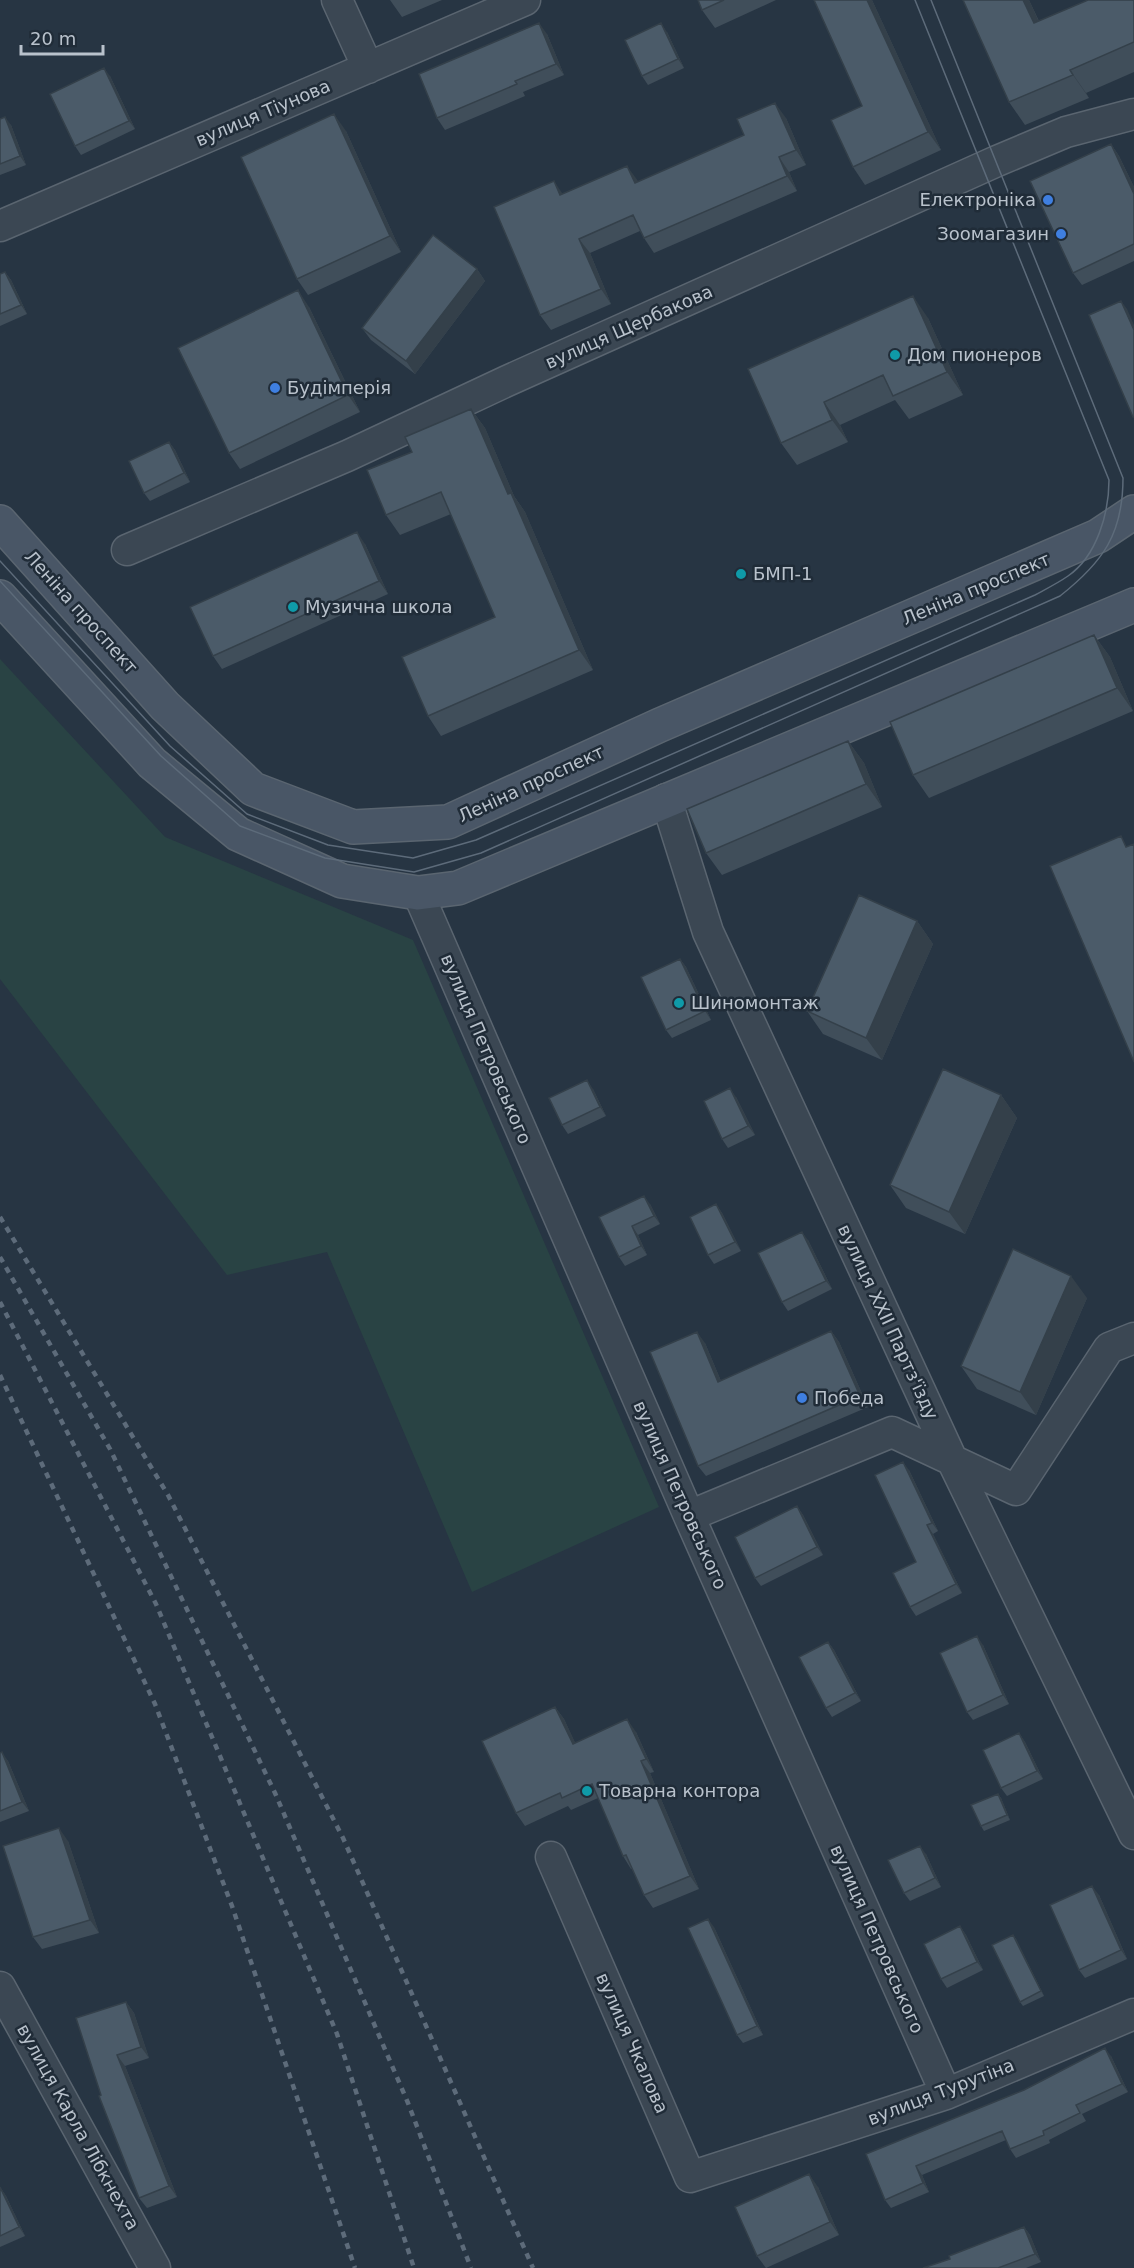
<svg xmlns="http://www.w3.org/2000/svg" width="1134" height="2268" font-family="'DejaVu Sans',sans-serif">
  <rect width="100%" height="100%" fill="#273543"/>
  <path fill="#294344" d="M0 659 165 837 413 940 659 1507 472 1592 327 1252 227 1275 0 979Z"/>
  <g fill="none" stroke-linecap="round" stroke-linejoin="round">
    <defs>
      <path id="street" d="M337 0 368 68
        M0 226 525 0
        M127 550 347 456 507 381 997 161 1066 132 1134 114
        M666 799 708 932 953 1462 1134 1834
        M418 893 689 1516 946 2094
        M689 1516 892 1432 1016 1490 1109 1348 1134 1338
        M551 1857 690 2177 946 2094 1134 2014
        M0 1987 155 2268"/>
      <path id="secondary" d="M0 522 165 706 253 789 353 827 448 822 660 725 1098 536 1134 512
        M0 597 152 763 238 834 342 881 418 893 458 888 1134 605"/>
    </defs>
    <use href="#street" stroke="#5a6570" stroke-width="33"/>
    <use href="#secondary" stroke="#5a6570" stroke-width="36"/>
    <use href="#street" stroke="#3b4753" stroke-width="30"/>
    <use href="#secondary" stroke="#495666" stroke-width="33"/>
    <path stroke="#5d6b7a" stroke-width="1.5" d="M0 561 170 746 247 814 328 845 413 858 476 840 1035 595C1046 589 1058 583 1068 576 1097 556 1109 513 1109 480L915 0
      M0 581 161 756 240 826 325 858 414 872 481 853 1060 596C1103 562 1123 534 1123 478L931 0"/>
    <path stroke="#5d6b7a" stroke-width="4.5" stroke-dasharray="6 6" stroke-linecap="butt" d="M0 1217 168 1495 343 1838 533 2268
      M0 1257 110 1449 275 1793 408 2103 471 2268
      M0 1302 156 1604 337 2034 414 2268
      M0 1375 155 1704 232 1906 355 2268"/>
  </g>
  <path fill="#404e5a" d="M390 0H442L402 17Z
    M698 0H776L715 28 702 10Z
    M872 0 941 150 865 185 853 167 862 106Z
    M963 0H1029L1039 21 1134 0V72L1086 93 1089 98 1025 125 1009 102Z
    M667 32 684 68 648 85 642 76Z
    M547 34 564 75 523 92 525 96 445 130 437 118Z
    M110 76 135 129 81 155 75 146Z
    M786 118 806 165 789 172 797 191 654 253 644 238 640 231 590 253 611 304 551 330 540 315 563 194 638 182Z
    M0 119 11 125 26 165 0 175Z
    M346 131 401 252 308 295 297 279Z
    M1111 144 1119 156 1134 187V261L1082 285 1073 273Z
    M477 269 485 281 415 374 371 340 362 328Z
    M5 272 11 280 27 314 0 326V274Z
    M309 307 360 412 240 469 229 453Z
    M928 318 963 395 909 419 895 400 840 425 848 442 797 465 781 443 748 369Z
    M471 409 485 428 514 496 525 512 593 670 441 736 428 716 495 617 451 514 400 535 386 515 412 452Z
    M169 442 175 450 190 482 150 501 144 493Z
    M365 544 388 594 222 669 213 656Z
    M1094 635 1110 657 1133 711 929 798 913 775Z
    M848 741 864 763 882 807 722 875 706 853Z
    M917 921 933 944 882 1060 823 1034 807 1011Z
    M680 959 686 967 711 1020 672 1038 666 1030Z
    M593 1089 606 1116 568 1134 562 1125Z
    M1001 1095 1017 1118 965 1234 906 1208 890 1185Z
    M736 1097 755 1135 728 1148 722 1139Z
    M650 1204 660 1224 638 1235 647 1255 625 1266 619 1257 599 1217Z
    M716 1204 722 1213 741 1251 714 1264 708 1255Z
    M808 1240 832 1289 788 1311 782 1302Z
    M1087 1298 1036 1415 977 1389 961 1366Z
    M831 1331 839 1342 868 1407 706 1476 698 1466 705 1343 721 1381Z
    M909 1470 938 1531 933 1534 962 1593 916 1616 910 1607 916 1562Z
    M797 1506 803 1515 823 1555 761 1586 755 1578Z
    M828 1642 834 1650 861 1701 832 1717 826 1708Z
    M983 1645 1009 1704 973 1720 967 1712Z
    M555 1707 564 1719 575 1743 636 1732 654 1772 650 1773 699 1889 653 1908 644 1895 632 1869H631L623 1856 598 1798 571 1810 568 1806 525 1826 516 1813Z
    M1019 1733 1025 1742 1043 1779 1007 1796 1001 1788Z
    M0 1753 8 1761 29 1811 0 1822Z
    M998 1794 1001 1798 1010 1820 984 1831 981 1826Z
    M68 1841 99 1933 42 1949 33 1937Z
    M926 1854 941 1887 910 1901 904 1893Z
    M1099 1895 1127 1959 1085 1978 1079 1970Z
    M960 1926 966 1935 983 1970 947 1988 941 1979Z
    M714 1927 763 2035 743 2043 737 2035Z
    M1013 1935 1016 1939 1044 1996 1023 2006 1020 2002Z
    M126 2002 134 2013 149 2058 125 2066 177 2197 147 2208 139 2198 101 2095Z
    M1111 2056 1128 2092 1082 2114 1086 2121 1049 2140 1050 2143 1016 2158 1010 2149 1006 2140 922 2175 929 2192 891 2208 885 2200 866 2154Z
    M0 2187 6 2196 25 2236 0 2247Z
    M818 2187 839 2235 766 2268 757 2256Z
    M1024 2227 1030 2235 1041 2262 1026 2268H923L950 2259Z"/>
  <path fill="#34404a" d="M867 0H872L941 150 928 132Z
    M1023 0H1029L1050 46 1034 23Z
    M539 23 547 34 564 75 556 64Z
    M661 23 667 32 684 68 678 59Z
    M104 68 110 76 135 129 129 121Z
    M1070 70 1086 93 1089 98 1073 75Z
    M775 103 786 118 806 165 796 150Z
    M334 114 346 131 401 252 390 236Z
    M5 117 11 125 26 165 20 156Z
    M1111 144 1119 156 1134 187V194Z
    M779 157 789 172 797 191 787 176Z
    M627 166 638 181 645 198 635 183Z
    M554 181 564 196 560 195Z
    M579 239 590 253 611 304 601 289Z
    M477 269 485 281 415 374 406 361Z
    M5 272 11 280 27 314 21 305Z
    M298 290 309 307 360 412 348 395Z
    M913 296 928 318 963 395 947 372Z
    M1121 301 1127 309 1134 325V330Z
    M824 402 840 425 848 442 832 420Z
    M471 409 485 428 514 496 525 512 593 670 579 650 508 494Z
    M169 442 175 450 190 482 184 473Z
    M357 532 365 544 388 594 379 581Z
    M1094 635 1110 657 1133 711 1117 688Z
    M848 741 864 763 882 807 866 784Z
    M917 921 933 944 882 1060 866 1038Z
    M680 959 686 967 711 1020 705 1011Z
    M587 1080 593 1089 606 1116 600 1107Z
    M730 1088 736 1097 755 1135 748 1126Z
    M1001 1095 1017 1118 965 1234 949 1212Z
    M644 1196 650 1204 660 1224 654 1216Z
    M716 1204 722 1213 741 1251 735 1242Z
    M632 1226 638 1235 647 1255 641 1246Z
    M802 1232 808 1240 832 1289 826 1281Z
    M1071 1276 1087 1298 1036 1415 1020 1392Z
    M831 1331 839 1342 868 1407 860 1396Z
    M697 1332 705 1343 726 1393 718 1382Z
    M903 1462 909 1470 938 1531 932 1523Z
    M797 1506 803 1515 823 1555 817 1547Z
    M927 1525 933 1534 962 1593 956 1584Z
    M977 1636 983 1645 1009 1704 1003 1695Z
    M828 1642 834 1650 861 1701 855 1693Z
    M555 1707 564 1719 582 1757 573 1744Z
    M627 1719 636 1732 654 1772 646 1759Z
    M1019 1733 1025 1742 1043 1779 1037 1771Z
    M2 1752 8 1761 29 1811 22 1802Z
    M641 1761 650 1773 699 1889 690 1876Z
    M998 1794 1001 1798 1010 1820 1007 1815Z
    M59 1828 68 1841 99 1933 90 1920Z
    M920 1846 926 1854 941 1887 935 1878Z
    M1092 1886 1099 1895 1127 1959 1121 1950Z
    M708 1919 714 1927 763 2035 757 2026Z
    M960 1926 966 1935 983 1970 977 1962Z
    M1013 1935 1016 1939 1044 1996 1041 1991Z
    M126 2002 134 2013 149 2058 141 2047Z
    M1105 2048 1111 2056 1128 2092 1122 2084Z
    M117 2055 125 2066 177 2197 169 2186Z
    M916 2166 922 2175 929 2192 923 2183Z
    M809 2174 818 2187 839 2235 830 2222Z
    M0 2187 6 2196 25 2236 19 2227Z
    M1024 2227 1030 2235 1041 2262 1035 2254Z"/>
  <path fill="#4b5b69" stroke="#34404a" stroke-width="1.5" d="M698 0H724L702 10Z
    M814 0H867L928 132 853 167 831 120 862 106Z
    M963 0H1023L1034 23 1088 0H1134V42L1070 70 1073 75 1009 102Z
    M539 23 556 64 515 81 517 84 437 118 419 74Z
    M661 23 678 59 642 76 625 40Z
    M104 68 129 121 75 146 50 94Z
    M775 103 796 150 779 157 787 176 644 238 633 215 579 239 601 289 540 315 494 207 554 181 560 195 627 166 635 183 744 135 737 119Z
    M334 114 390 236 297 279 241 157Z
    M5 117 20 156 0 164V119Z
    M1111 144 1134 194V244L1073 273 1030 181Z
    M433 235 477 269 406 361 362 328Z
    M5 272 21 305 0 314V274Z
    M298 290 348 395 229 453 178 348Z
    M913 296 947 372 893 396 883 375 824 402 832 420 781 443 748 369Z
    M1121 301 1134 330V417H1133L1089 315Z
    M471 409 508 494 511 493 579 650 428 716 402 657 495 617 441 492 386 515 367 470 412 452 405 437Z
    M169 442 184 473 144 493 129 461Z
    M357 532 379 581 213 656 190 607Z
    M1094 635 1117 688 913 775 890 722Z
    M848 741 866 784 706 853 687 809Z
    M1121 836 1126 847 1134 844V1062L1050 866Z
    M859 895 917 921 866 1038 807 1011Z
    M680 959 705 1011 666 1030 641 977Z
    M943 1069 1001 1095 949 1212 890 1185Z
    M587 1080 600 1107 562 1125 549 1098Z
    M730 1088 748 1126 722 1139 704 1101Z
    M644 1196 654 1216 632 1226 641 1246 619 1257 599 1217Z
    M716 1204 735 1242 708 1255 690 1217Z
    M802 1232 826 1281 782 1302 758 1253Z
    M1013 1249 1071 1276 1020 1392 961 1366Z
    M831 1331 860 1396 698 1466 650 1352 697 1332 718 1382Z
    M903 1462 932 1523 927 1525 956 1584 910 1607 893 1573 916 1562 875 1475Z
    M797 1506 817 1547 755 1578 735 1537Z
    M977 1636 1003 1695 967 1712 940 1653Z
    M828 1642 855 1693 826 1708 799 1657Z
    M555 1707 573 1744 627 1719 646 1759 641 1761 690 1876 644 1895 626 1855 623 1856 592 1784 562 1798 560 1793 516 1813 482 1741Z
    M1019 1733 1037 1771 1001 1788 983 1750Z
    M2 1752 22 1802 0 1811V1753Z
    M998 1794 1007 1815 981 1826 971 1805Z
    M59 1828 90 1920 33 1937 3 1846Z
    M920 1846 935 1878 904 1893 888 1860Z
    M1092 1886 1121 1950 1079 1970 1050 1905Z
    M708 1919 757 2026 737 2035 688 1928Z
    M960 1926 977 1962 941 1979 924 1944Z
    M1013 1935 1041 1991 1020 2002 992 1945Z
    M126 2002 141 2047 117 2055 169 2186 139 2198 99 2096 101 2095 76 2018Z
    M1105 2048 1122 2084 1076 2105 1080 2113 1043 2131 1044 2135 1010 2149 1002 2131 916 2166 923 2183 885 2200 866 2154 1024 2090Z
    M809 2174 830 2222 757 2256 735 2207Z
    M0 2187 19 2227 0 2236Z
    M1024 2227 1035 2254 998 2268H923L950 2259 949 2256Z"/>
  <g fill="#3f7fe0" stroke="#202c38" stroke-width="2">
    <circle cx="1048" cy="200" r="6"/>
    <circle cx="1061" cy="234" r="6"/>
    <circle cx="275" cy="388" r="6"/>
    <circle cx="802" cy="1398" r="6"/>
  </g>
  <g fill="#0f9aa8" stroke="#202c38" stroke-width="2">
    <circle cx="895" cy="355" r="6"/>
    <circle cx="741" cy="574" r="6"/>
    <circle cx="293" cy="607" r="6"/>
    <circle cx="679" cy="1003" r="6"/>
    <circle cx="587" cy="1791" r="6"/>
  </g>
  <g text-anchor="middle" stroke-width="5" stroke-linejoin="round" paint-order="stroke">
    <g font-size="18" fill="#b9c2cc" stroke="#202c38">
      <text transform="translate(263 113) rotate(-23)" y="6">вулиця Тіунова</text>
      <text transform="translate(629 327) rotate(-24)" y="6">вулиця Щербакова</text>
      <text transform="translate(976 589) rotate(-23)" y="6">Леніна проспект</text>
      <text transform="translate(81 612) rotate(48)" y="6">Леніна проспект</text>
      <text transform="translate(531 784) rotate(-25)" y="6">Леніна проспект</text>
      <text transform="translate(486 1049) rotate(67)" y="6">вулиця Петровського</text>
      <text transform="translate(888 1322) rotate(65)" y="6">вулиця XXII Партз'їзду</text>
      <text transform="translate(680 1495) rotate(66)" y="6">вулиця Петровського</text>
      <text transform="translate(877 1939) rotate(66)" y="6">вулиця Петровського</text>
      <text transform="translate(632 2043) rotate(66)" y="6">вулиця Чкалова</text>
      <text transform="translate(941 2092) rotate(-21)" y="6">вулиця Турутіна</text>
      <text transform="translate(78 2127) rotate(61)" y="6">вулиця Карла Лібкнехта</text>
    </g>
    <g font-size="18" fill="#b9c2cc" stroke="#202c38" text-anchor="start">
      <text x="1036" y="206" text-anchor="end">Електроніка</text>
      <text x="1049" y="240" text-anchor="end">Зоомагазин</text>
      <text x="907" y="361">Дом пионеров</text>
      <text x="287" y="394">Будімперія</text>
      <text x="753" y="580">БМП-1</text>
      <text x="305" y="613">Музична школа</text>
      <text x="691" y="1009">Шиномонтаж</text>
      <text x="814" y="1404">Победа</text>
      <text x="599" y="1797">Товарна контора</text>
    </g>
  </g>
  <path d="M21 45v9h82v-9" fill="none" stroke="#b9c2cc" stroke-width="3"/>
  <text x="30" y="45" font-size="18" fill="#b9c2cc" stroke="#202c38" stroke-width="4.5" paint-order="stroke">20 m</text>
</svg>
